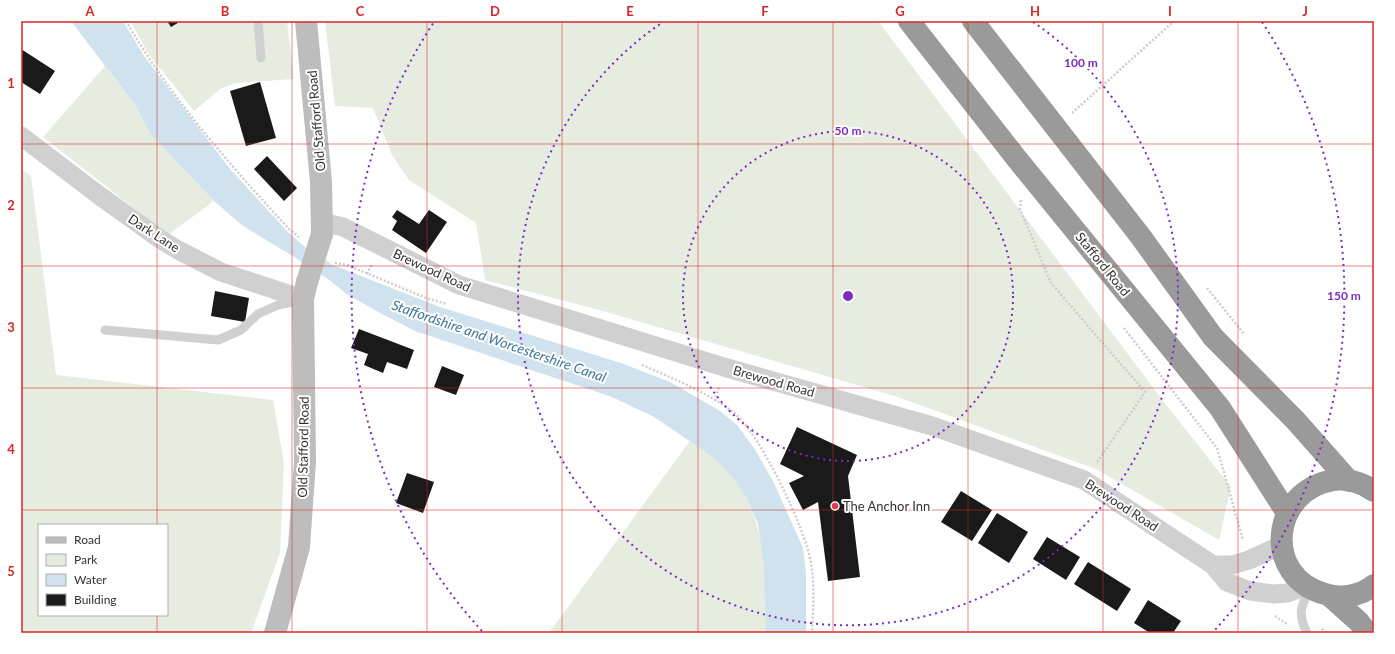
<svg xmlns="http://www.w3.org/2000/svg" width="1395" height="654" font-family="Lato,sans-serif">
  <rect width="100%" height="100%" fill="#fff"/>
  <path fill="#e6ecdf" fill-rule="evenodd" d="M130 21H287L294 79 236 83 220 89 194 111 148 53Z
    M325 21H878L1160 397 1231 487 1219 540 1096 469 898 397 603 311 485 280 476 223 409 180 392 155 373 108 335 106Z
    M105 66 135 105 151 135 214 201 168 235 43 137Z
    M21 169 31 176 56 375 273 400 284 463 280 553 251 633H21ZM39 525H167V615H39Z
    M690 441C699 447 708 452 716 459 766 502 767 572 766 633H549Z"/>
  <path fill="#cfe2ee" d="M71 21H123L144 56 230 169 287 231 305 247 333 265 440 307 621 363 670 382 720 411 737 425 754 448 773 481 803 548 806 573V633H766L764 568 758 524 747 499 734 479 716 459 654 417 612 397 415 331 382 314 348 295 328 279 291 255 243 226 214 201 151 135 135 105Z"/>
  <path fill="#1a1a1a" d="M167 21H181L171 27Z
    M21 49 55 71 40 94 21 82Z
    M260 82 276 138 246 146 230 91Z
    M267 156 297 188 284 201 254 169Z
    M397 210 419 224 429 210 447 222 426 253 392 230 397 221 392 217Z
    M215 291 249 298 245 322 211 316Z
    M359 329 414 350 407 369 387 362 383 373 364 365 368 354 351 348Z
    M442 366 464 375 456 395 434 387Z
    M797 427 857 455 848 476 860 577 828 581 818 502 803 510 789 483 804 476 780 464Z
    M407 473 434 482 423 513 396 503Z
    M961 491 992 510 972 541 941 522Z
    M997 513 1028 532 1009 563 978 543Z
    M1047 537 1080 557 1066 580 1033 559Z
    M1088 562 1131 589 1117 611 1074 584Z
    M1148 600 1181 621 1173 633H1150L1134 623Z"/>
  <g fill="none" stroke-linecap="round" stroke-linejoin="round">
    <path stroke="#cdcdcd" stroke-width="2.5" stroke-dasharray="2 2" stroke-linecap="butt" d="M126 21C170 97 230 165 289 229L299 237
      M1072 113 1174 21
      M1021 200 1020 209 1051 283 1145 392 1096 464
      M335 263 347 265 426 298 447 304
      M367 274 372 264
      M1207 288 1244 334
      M1124 328 1217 448 1243 540
      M642 365C670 377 711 394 734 413 760 433 806 530 811 563 815 586 813 610 812 633
      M715 401 719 386
      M1275 616 1287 624
      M1322 629 1327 633"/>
    <path stroke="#d0d0d0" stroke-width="9" d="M258 21 261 58
      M105 330 218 340 241 330 258 314 278 305 298 301
      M1307 633C1297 613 1301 606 1311 588"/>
    <path stroke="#d0d0d0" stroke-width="19" d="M21 136 100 196 160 239 178 250 221 272 303 299
      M322 222 343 227 459 285 724 367 932 426 1084 480 1213 565 1227 582 1250 591 1274 594 1287 593 1306 586
      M1213 565H1232L1249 560 1282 545"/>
    <path stroke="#bdbdbd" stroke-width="22" d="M306 21 321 182 322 234
      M275 633 299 547 305 461 303 299 307 282"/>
    <path stroke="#9a9a9a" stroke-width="22" d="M909 21 1017 159 1220 408 1287 513
      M973 21 1141 237 1213 337 1296 421 1349 481
      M1374 491C1363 483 1347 478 1334 480 1270 490 1262 577 1325 594 1341 599 1361 596 1374 585
      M1330 596 1359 622 1367 633"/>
    <path stroke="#bdbdbd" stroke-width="22" d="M307 282 322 234"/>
  </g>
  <path fill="none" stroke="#d62828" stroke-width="1" stroke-opacity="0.55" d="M157 21V525M292 21V633M427 21V633M562 21V633M698 21V633M833 21V633M968 21V633M1103 21V633M1238 21V633M21 144H1374M21 266H1374M21 388H1374M21 510H1374M157 615V633"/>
  <g fill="none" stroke="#7b2cbf" stroke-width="2" stroke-dasharray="2 4">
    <circle cx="848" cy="296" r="165"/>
    <path d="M1033 22A330 330 0 1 1 663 22"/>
    <path d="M482 631A496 496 0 0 1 434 22M1262 22A496 496 0 0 1 1214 631"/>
  </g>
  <circle fill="#e63946" stroke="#fff" stroke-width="1.5" cx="835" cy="506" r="4"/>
  <g text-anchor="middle" stroke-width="4" stroke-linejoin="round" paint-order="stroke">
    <g font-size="13" fill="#333" stroke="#fff">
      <text transform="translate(316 121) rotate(-95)" y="5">Old Stafford Road</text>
      <text transform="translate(154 233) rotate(33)" y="5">Dark Lane</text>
      <text transform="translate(1103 264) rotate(51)" y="5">Stafford Road</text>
      <text transform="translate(432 270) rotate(25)" y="5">Brewood Road</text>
      <text transform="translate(774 381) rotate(16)" y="5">Brewood Road</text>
      <text transform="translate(303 447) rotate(-89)" y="5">Old Stafford Road</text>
      <text transform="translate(1122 505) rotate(33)" y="5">Brewood Road</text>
    </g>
    <g font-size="13" fill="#333" stroke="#fff" text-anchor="start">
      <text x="843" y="511">The Anchor Inn</text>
    </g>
    <g font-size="14" font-style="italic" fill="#3f7597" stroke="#fff">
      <text transform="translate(499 341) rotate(19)" y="5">Staffordshire and Worcestershire Canal</text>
    </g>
  </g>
  <circle cx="848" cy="296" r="6" fill="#7b2cbf" stroke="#fff" stroke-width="2"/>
  <g font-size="12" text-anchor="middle" font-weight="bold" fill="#7b2cbf" stroke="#fff" stroke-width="4" stroke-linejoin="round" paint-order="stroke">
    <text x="1081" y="67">100 m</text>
    <text x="848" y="135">50 m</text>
    <text x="1344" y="300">150 m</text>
  </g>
  <rect width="1395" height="654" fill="none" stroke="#ffffff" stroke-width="44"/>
  <rect x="38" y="524" width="130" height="92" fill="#ffffff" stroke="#adadad"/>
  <rect x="46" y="537" width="20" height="6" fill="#bdbdbd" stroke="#adadad"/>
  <text x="74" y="544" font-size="12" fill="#333333">Road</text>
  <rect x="46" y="554" width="20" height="12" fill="#e6ecdf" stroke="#adadad"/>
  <text x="74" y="564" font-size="12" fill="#333333">Park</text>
  <rect x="46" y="574" width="20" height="12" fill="#cfe2ee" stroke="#adadad"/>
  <text x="74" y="584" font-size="12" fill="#333333">Water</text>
  <rect x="46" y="594" width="20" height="12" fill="#1a1a1a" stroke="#adadad"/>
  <text x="74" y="604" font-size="12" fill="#333333">Building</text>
  <rect x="22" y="22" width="1351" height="610" fill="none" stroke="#d62828" stroke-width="1.5"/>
  <g font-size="13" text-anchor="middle" font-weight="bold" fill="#d62828">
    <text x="90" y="16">A</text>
    <text x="225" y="16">B</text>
    <text x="360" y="16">C</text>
    <text x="495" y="16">D</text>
    <text x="630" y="16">E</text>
    <text x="765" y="16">F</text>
    <text x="900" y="16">G</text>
    <text x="1035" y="16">H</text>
    <text x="1170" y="16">I</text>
    <text x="1305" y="16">J</text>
    <text x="11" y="88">1</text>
    <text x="11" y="210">2</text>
    <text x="11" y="332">3</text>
    <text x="11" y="454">4</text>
    <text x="11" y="576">5</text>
  </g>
</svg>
